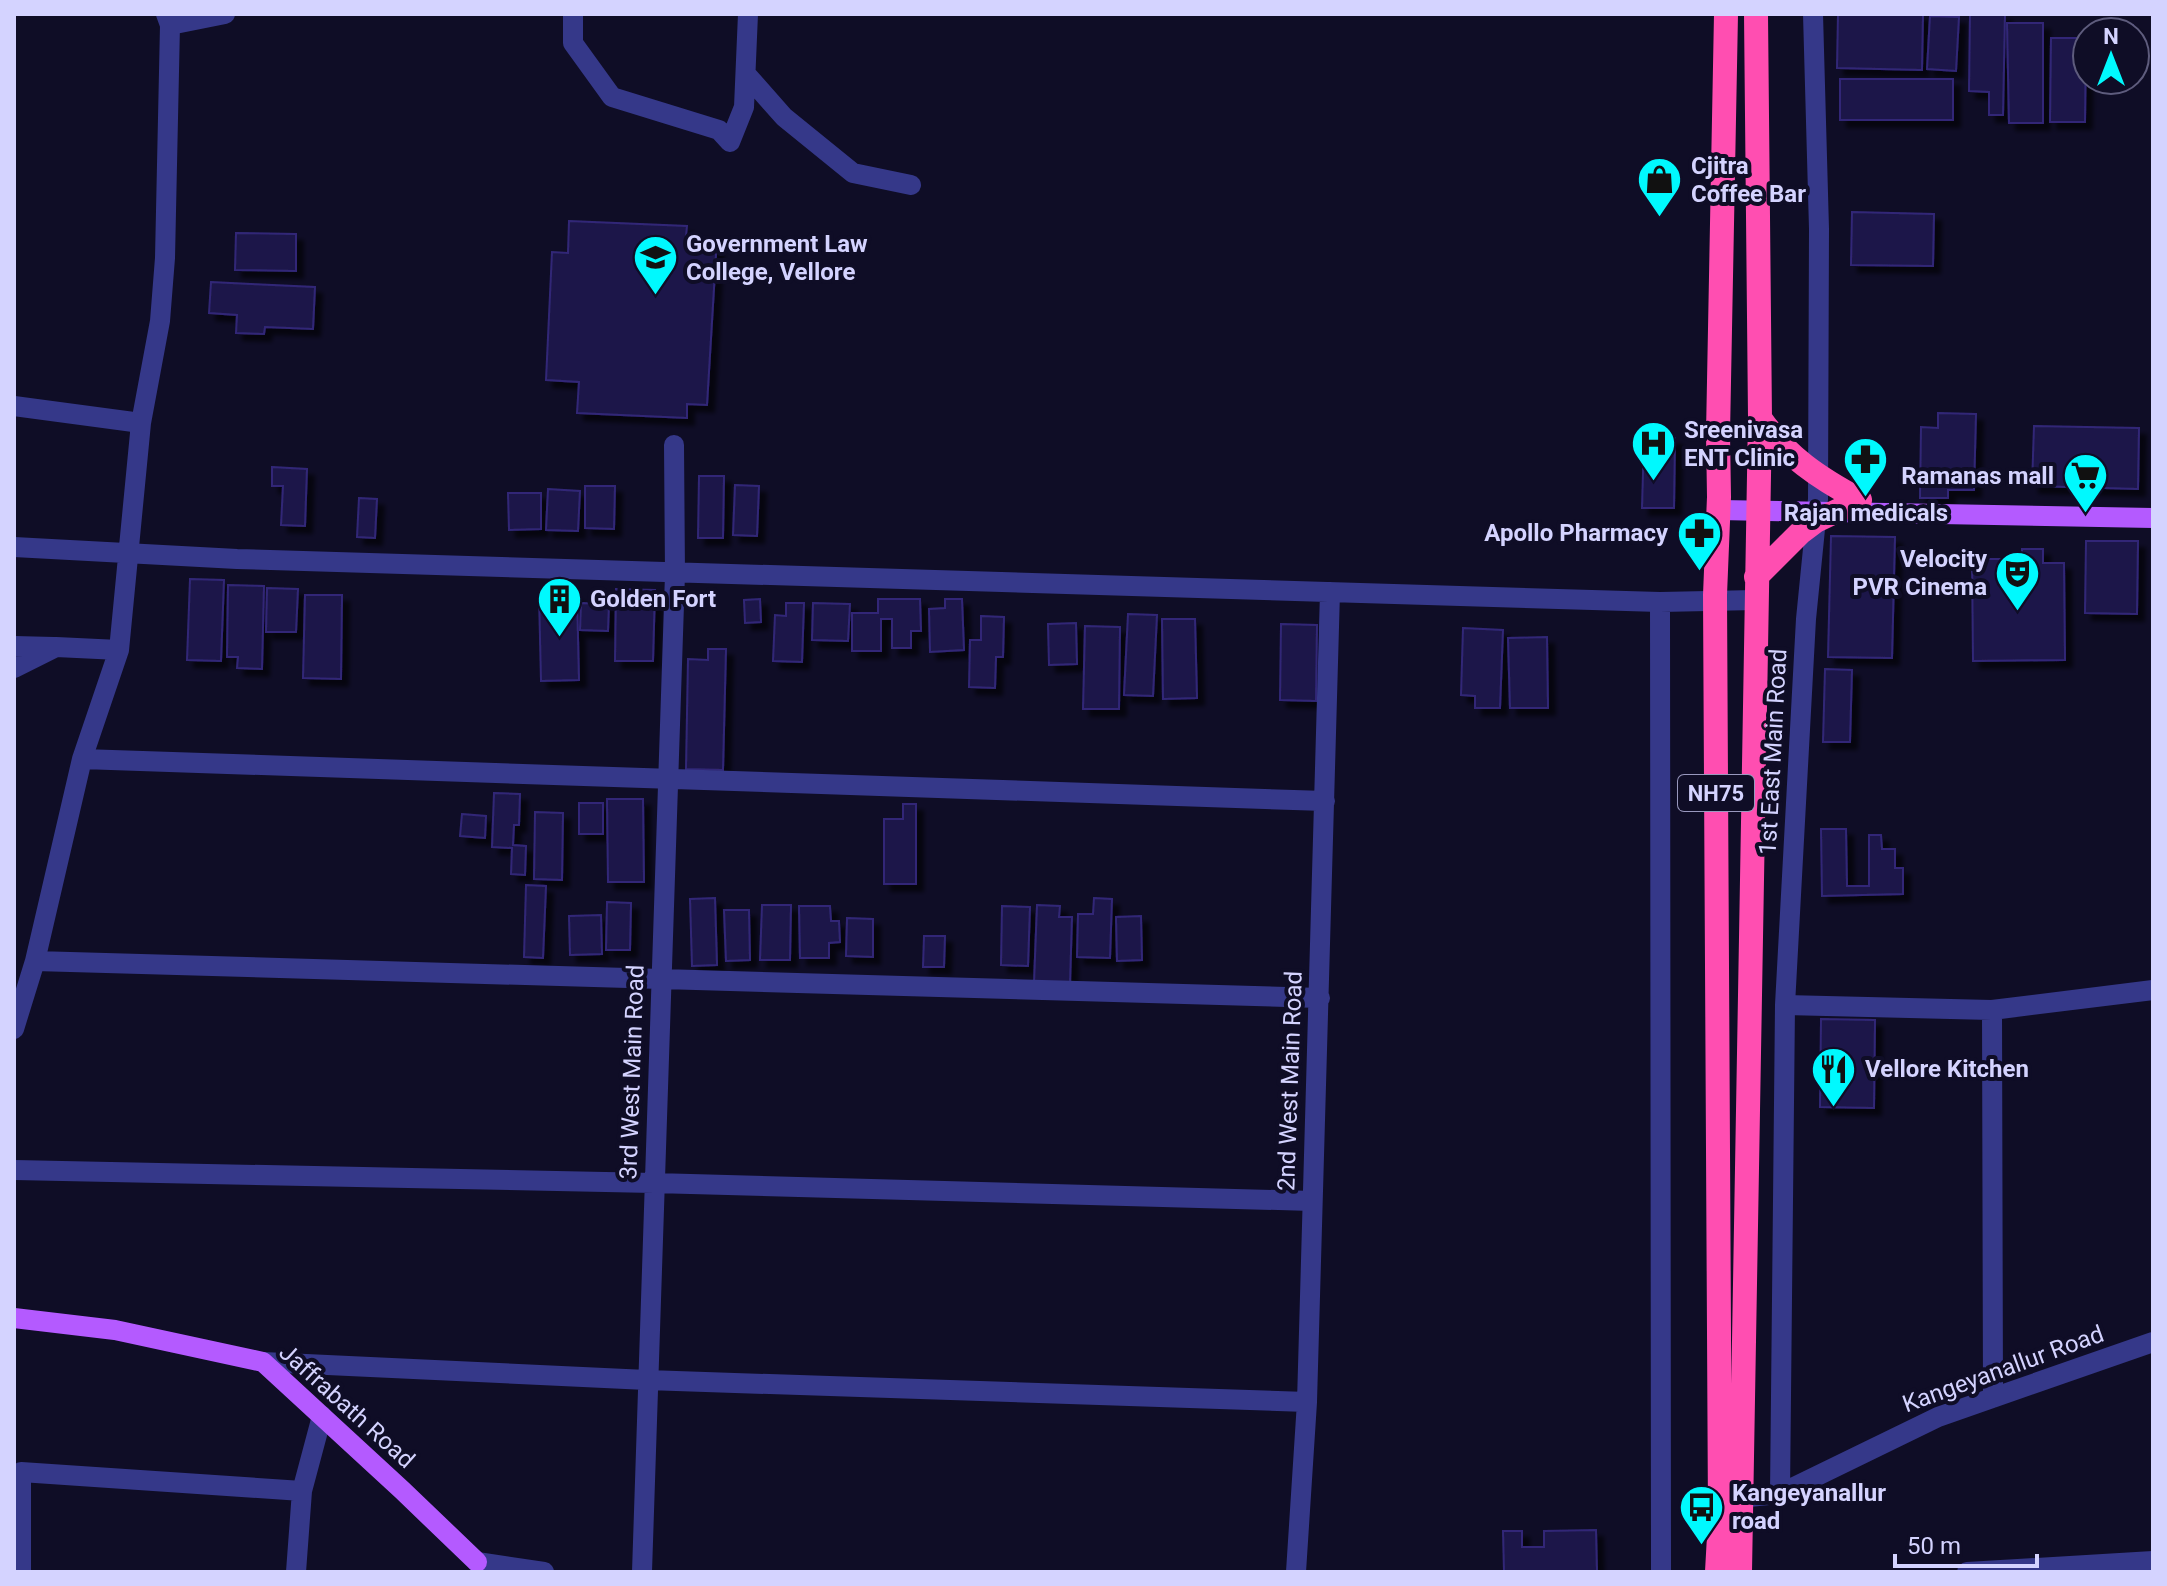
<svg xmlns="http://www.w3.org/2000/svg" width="2167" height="1586" font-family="Roboto,sans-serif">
  <defs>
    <filter id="shadow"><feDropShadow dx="7" dy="7" stdDeviation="2" flood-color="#0009"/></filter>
  </defs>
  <rect width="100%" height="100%" fill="#0f0d26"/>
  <path fill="#1e1849" stroke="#312877" stroke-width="2" filter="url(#shadow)" d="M1838 14H1923L1922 70 1837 68Z
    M1970 14H2005L2003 115H1989V92L1969 91Z
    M1930 16 1959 17 1956 71 1927 69Z
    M2007 23H2043V123H2009Z
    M2092 25H2133V32H2092Z
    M2051 38H2086L2085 122H2050Z
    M1840 79H1953V120H1840Z
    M1852 212 1934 214 1933 266 1851 265Z
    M569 221 687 226 686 236 717 238 707 405 687 404V418L577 413 579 382 546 380 552 252 568 253Z
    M236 233 296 234V271L235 270Z
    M211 282 315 287 313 329 265 327 264 334 236 333 237 315 209 313Z
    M1938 413 1976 414 1974 490H1948V498H1920L1921 427 1938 428Z
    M2034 426 2139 428 2138 489 2032 486Z
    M1644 437 1675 438 1674 508H1642Z
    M272 467 307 469 305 526 281 525 283 486H272Z
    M699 476H724L723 538H698Z
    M735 485 759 486 757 536 733 535Z
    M585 486H615L614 529 585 528Z
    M548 489 580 491 578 531 546 530Z
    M508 493H541V529L509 530Z
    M359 498 377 499 375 538 357 537Z
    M1831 536 1895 537 1892 658 1828 657Z
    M2086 541H2138L2137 614 2085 613Z
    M2022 549H2043V563H2064L2065 660 1973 661 1972 559H2022Z
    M190 579 224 580 221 661 187 660Z
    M228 585 264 586 262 669 237 668 238 657H227Z
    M267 588 298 589 296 632H266Z
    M616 589 655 590 653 661H615Z
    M305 595H342L341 679 303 678Z
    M577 595 579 680 541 681 539 596Z
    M760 599 761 622 745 623 744 600Z
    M878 599H920L921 631H911V648H892V619H881V651H852V613H878Z
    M945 599H962L964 650 930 652 929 609 945 608Z
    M581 603 609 604 608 631 580 630Z
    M786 603H804L802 662 773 661 775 615 786 616Z
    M813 603 850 604 848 641 812 640Z
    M1128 614 1157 615 1153 696 1124 695Z
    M981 616 1004 617 1003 657H996L995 688 969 687 970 640H981Z
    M1162 619H1195L1197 698 1163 699Z
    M1076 623 1077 664 1049 665 1048 624Z
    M1281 624 1317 625 1316 701 1280 700Z
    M1085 626 1120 627 1119 709H1083Z
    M1463 628 1503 630 1500 708H1475V696L1461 695Z
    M1547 637 1548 708H1510L1508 638Z
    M708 649H726L723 770 686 769 688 659 708 660Z
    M1825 669 1852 670 1850 742H1823Z
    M494 793 520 794 519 825H514L513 845 526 846 525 875 511 874 512 848 492 847Z
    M607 799H643L644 882H608Z
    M579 803H603V834H579Z
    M903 804H916V884H884V819H903Z
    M535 812 563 813 562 880 534 879Z
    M462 814 486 816 485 838 460 836Z
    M1821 829H1846L1847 886H1869V835H1881L1882 849H1895V868H1903V894L1822 896Z
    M526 885 546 886 543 958 524 957Z
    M715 898 717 965 692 966 690 899Z
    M1094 898 1112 899 1110 958 1077 957 1078 914H1093Z
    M607 902 631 903 630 950H606Z
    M762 905H791L790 960H760Z
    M1037 905 1060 906 1059 917H1072L1070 984 1034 983Z
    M799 906H830L831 921H839L840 942 829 943V958H800Z
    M1002 906 1030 907 1028 966 1001 965Z
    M724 910H749L750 960 726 961Z
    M601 915 602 954 570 955 569 916Z
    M1141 916 1142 960 1117 961 1116 917Z
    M847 918 873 919V957L846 956Z
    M924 936H945L944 967H923Z
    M1821 1019 1875 1020 1874 1108 1820 1107Z
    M1596 1530 1597 1572H1504L1503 1531H1522V1547H1544V1531Z"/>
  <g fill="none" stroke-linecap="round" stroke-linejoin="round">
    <path stroke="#353889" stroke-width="20" d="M573 14V43L612 97 719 130 730 142 744 107 748 14
      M170 25 225 14
      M746 74 784 117 853 173 911 185
      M14 406 141 423 160 321 165 258 170 25 166 14
      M14 547 237 559 1660 602 1756 600
      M1660 602 1661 1572
      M14 646 54 647
      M14 668 56 647 119 650
      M82 759 1325 801
      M35 961 1320 998
      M1785 1005 1992 1010 1993 1398
      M1992 1010 2153 990
      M14 1029 35 961 82 759 119 650 141 423
      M14 1170 654 1183 1312 1201
      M263 1362 647 1380 1307 1402
      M1780 1494 1785 1005 1806 619 1818 499 1819 229 1813 14
      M1728 1499 1780 1494 1938 1417 2153 1342
      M21 1572V1472L302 1491
      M296 1572 302 1491 322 1416
      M487 1572 477 1562 544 1572
      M642 1572 675 574 674 445
      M1296 1572 1307 1402 1330 592
      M1967 1572 2153 1561"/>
    <path stroke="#b45aff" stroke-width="20" d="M1719 510 2153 518
      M14 1318 115 1330 263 1362 402 1490 477 1562"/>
    <path stroke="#ff4eb1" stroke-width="24" d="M1760 418C1787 457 1819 478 1860 500
      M1756 577 1800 533 1816 521 1860 500
      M1717 1572 1720 1518 1715 595 1719 497 1718 434 1726 14
      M1740 1572 1760 418 1756 14"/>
  </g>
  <defs>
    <symbol id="shop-pin" viewBox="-11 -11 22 30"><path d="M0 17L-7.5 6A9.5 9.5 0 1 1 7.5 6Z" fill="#00f9fe" stroke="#0f0d26"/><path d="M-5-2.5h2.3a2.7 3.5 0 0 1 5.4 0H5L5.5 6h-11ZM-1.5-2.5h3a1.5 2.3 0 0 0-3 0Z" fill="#111"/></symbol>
    <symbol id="university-pin" viewBox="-11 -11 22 30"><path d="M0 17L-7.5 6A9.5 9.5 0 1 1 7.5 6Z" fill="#00f9fe" stroke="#0f0d26"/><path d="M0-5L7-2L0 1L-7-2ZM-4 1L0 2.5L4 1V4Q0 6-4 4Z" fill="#111"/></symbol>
    <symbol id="hospital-pin" viewBox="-11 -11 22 30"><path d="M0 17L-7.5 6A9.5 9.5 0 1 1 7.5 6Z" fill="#00f9fe" stroke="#0f0d26"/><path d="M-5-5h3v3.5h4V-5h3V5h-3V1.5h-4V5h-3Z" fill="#111"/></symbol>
    <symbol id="pharmacy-pin" viewBox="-11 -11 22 30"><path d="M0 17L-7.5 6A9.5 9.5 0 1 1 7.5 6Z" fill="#00f9fe" stroke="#0f0d26"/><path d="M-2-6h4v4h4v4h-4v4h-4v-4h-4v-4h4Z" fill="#111"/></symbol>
    <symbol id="supermarket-pin" viewBox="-11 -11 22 30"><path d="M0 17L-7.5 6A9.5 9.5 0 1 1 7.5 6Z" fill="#00f9fe" stroke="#0f0d26"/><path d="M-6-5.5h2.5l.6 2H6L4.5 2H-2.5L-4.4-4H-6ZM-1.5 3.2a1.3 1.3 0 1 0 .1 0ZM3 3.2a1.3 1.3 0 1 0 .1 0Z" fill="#111"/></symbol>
    <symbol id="theatre-pin" viewBox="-11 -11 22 30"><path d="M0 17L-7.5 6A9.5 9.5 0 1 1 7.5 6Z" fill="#00f9fe" stroke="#0f0d26"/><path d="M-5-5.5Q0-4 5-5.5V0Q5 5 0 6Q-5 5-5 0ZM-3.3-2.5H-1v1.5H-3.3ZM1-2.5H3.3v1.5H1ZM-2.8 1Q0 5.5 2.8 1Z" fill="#111"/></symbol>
    <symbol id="building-pin" viewBox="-11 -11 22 30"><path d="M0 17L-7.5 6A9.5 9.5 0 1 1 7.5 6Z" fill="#00f9fe" stroke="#0f0d26"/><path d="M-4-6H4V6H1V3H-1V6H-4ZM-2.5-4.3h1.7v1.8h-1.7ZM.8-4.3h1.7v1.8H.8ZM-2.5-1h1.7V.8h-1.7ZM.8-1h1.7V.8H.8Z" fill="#111"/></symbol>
    <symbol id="restaurant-pin" viewBox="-11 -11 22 30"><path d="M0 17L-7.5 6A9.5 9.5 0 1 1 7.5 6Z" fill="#00f9fe" stroke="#0f0d26"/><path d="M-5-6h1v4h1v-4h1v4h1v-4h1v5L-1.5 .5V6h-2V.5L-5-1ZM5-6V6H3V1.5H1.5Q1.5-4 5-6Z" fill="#111"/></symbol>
    <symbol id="bus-pin" viewBox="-11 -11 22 30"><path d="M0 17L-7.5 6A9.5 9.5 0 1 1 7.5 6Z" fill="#00f9fe" stroke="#0f0d26"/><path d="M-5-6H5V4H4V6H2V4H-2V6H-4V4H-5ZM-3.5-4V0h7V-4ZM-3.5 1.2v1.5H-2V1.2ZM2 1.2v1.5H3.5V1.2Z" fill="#111"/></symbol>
  </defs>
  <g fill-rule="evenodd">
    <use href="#shop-pin" x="1634" y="154" width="51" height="69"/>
    <use href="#university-pin" x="630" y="232" width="51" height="69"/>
    <use href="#hospital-pin" x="1628" y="418" width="51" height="69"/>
    <use href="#pharmacy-pin" x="1840" y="434" width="51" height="69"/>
    <use href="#supermarket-pin" x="2060" y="450" width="51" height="69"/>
    <use href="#pharmacy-pin" x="1674" y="508" width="51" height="69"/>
    <use href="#theatre-pin" x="1992" y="548" width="51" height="69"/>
    <use href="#building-pin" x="534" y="574" width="51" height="69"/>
    <use href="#restaurant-pin" x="1808" y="1044" width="51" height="69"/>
    <use href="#bus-pin" x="1676" y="1482" width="51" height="69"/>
  </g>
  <g text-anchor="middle" stroke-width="8" stroke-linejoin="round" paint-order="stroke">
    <rect fill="#0f0d26" stroke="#9998be" stroke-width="2" x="1678" y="775" width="76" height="36" rx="6"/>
    <g font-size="22" font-weight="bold" fill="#d4d3ff">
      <text x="1716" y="801">NH75</text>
    </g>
    <g font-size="24" font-weight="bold" fill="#d4d3ff" stroke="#0f0d26" text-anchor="start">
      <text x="1691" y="174">Cjitra<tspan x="1691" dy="28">Coffee Bar</tspan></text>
      <text x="686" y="252">Government Law<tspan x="686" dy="28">College, Vellore</tspan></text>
      <text x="1684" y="438">Sreenivasa<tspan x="1684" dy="28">ENT Clinic</tspan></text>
      <text x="2054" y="484" text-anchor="end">Ramanas mall</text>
      <text x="1866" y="521" text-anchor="middle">Rajan medicals</text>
      <text x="1668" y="541" text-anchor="end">Apollo Pharmacy</text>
      <text x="1987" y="567" text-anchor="end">Velocity<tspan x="1987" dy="28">PVR Cinema</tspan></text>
      <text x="590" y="607">Golden Fort</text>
      <text x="1865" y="1077">Vellore Kitchen</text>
      <text x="1732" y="1501">Kangeyanallur<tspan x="1732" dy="28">road</tspan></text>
    </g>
    <g font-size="24" fill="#d4d3ff" stroke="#0f0d26">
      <text transform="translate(1773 752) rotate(-87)" y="8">1st East Main Road</text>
      <text transform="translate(632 1072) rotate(-88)" y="8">3rd West Main Road</text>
      <text transform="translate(1290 1081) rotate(-88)" y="8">2nd West Main Road</text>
      <text transform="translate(2003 1369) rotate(-20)" y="8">Kangeyanallur Road</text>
      <text transform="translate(347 1406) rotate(42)" y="8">Jaffrabath Road</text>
    </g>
  </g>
  <rect width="2167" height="1586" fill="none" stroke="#d4d3ff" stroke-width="32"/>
  <g transform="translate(2111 56)"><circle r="38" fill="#0f0d26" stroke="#5e5c7d" stroke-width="2"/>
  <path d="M0-6L14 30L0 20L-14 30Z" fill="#00f9fe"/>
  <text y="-12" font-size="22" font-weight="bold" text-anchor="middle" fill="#d4d3ff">N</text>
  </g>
  <path d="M1895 1554v12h142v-12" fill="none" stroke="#d4d3ff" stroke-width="4"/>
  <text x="1907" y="1554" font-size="24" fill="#d4d3ff" stroke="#0f0d26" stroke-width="6" paint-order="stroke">50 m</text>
</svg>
